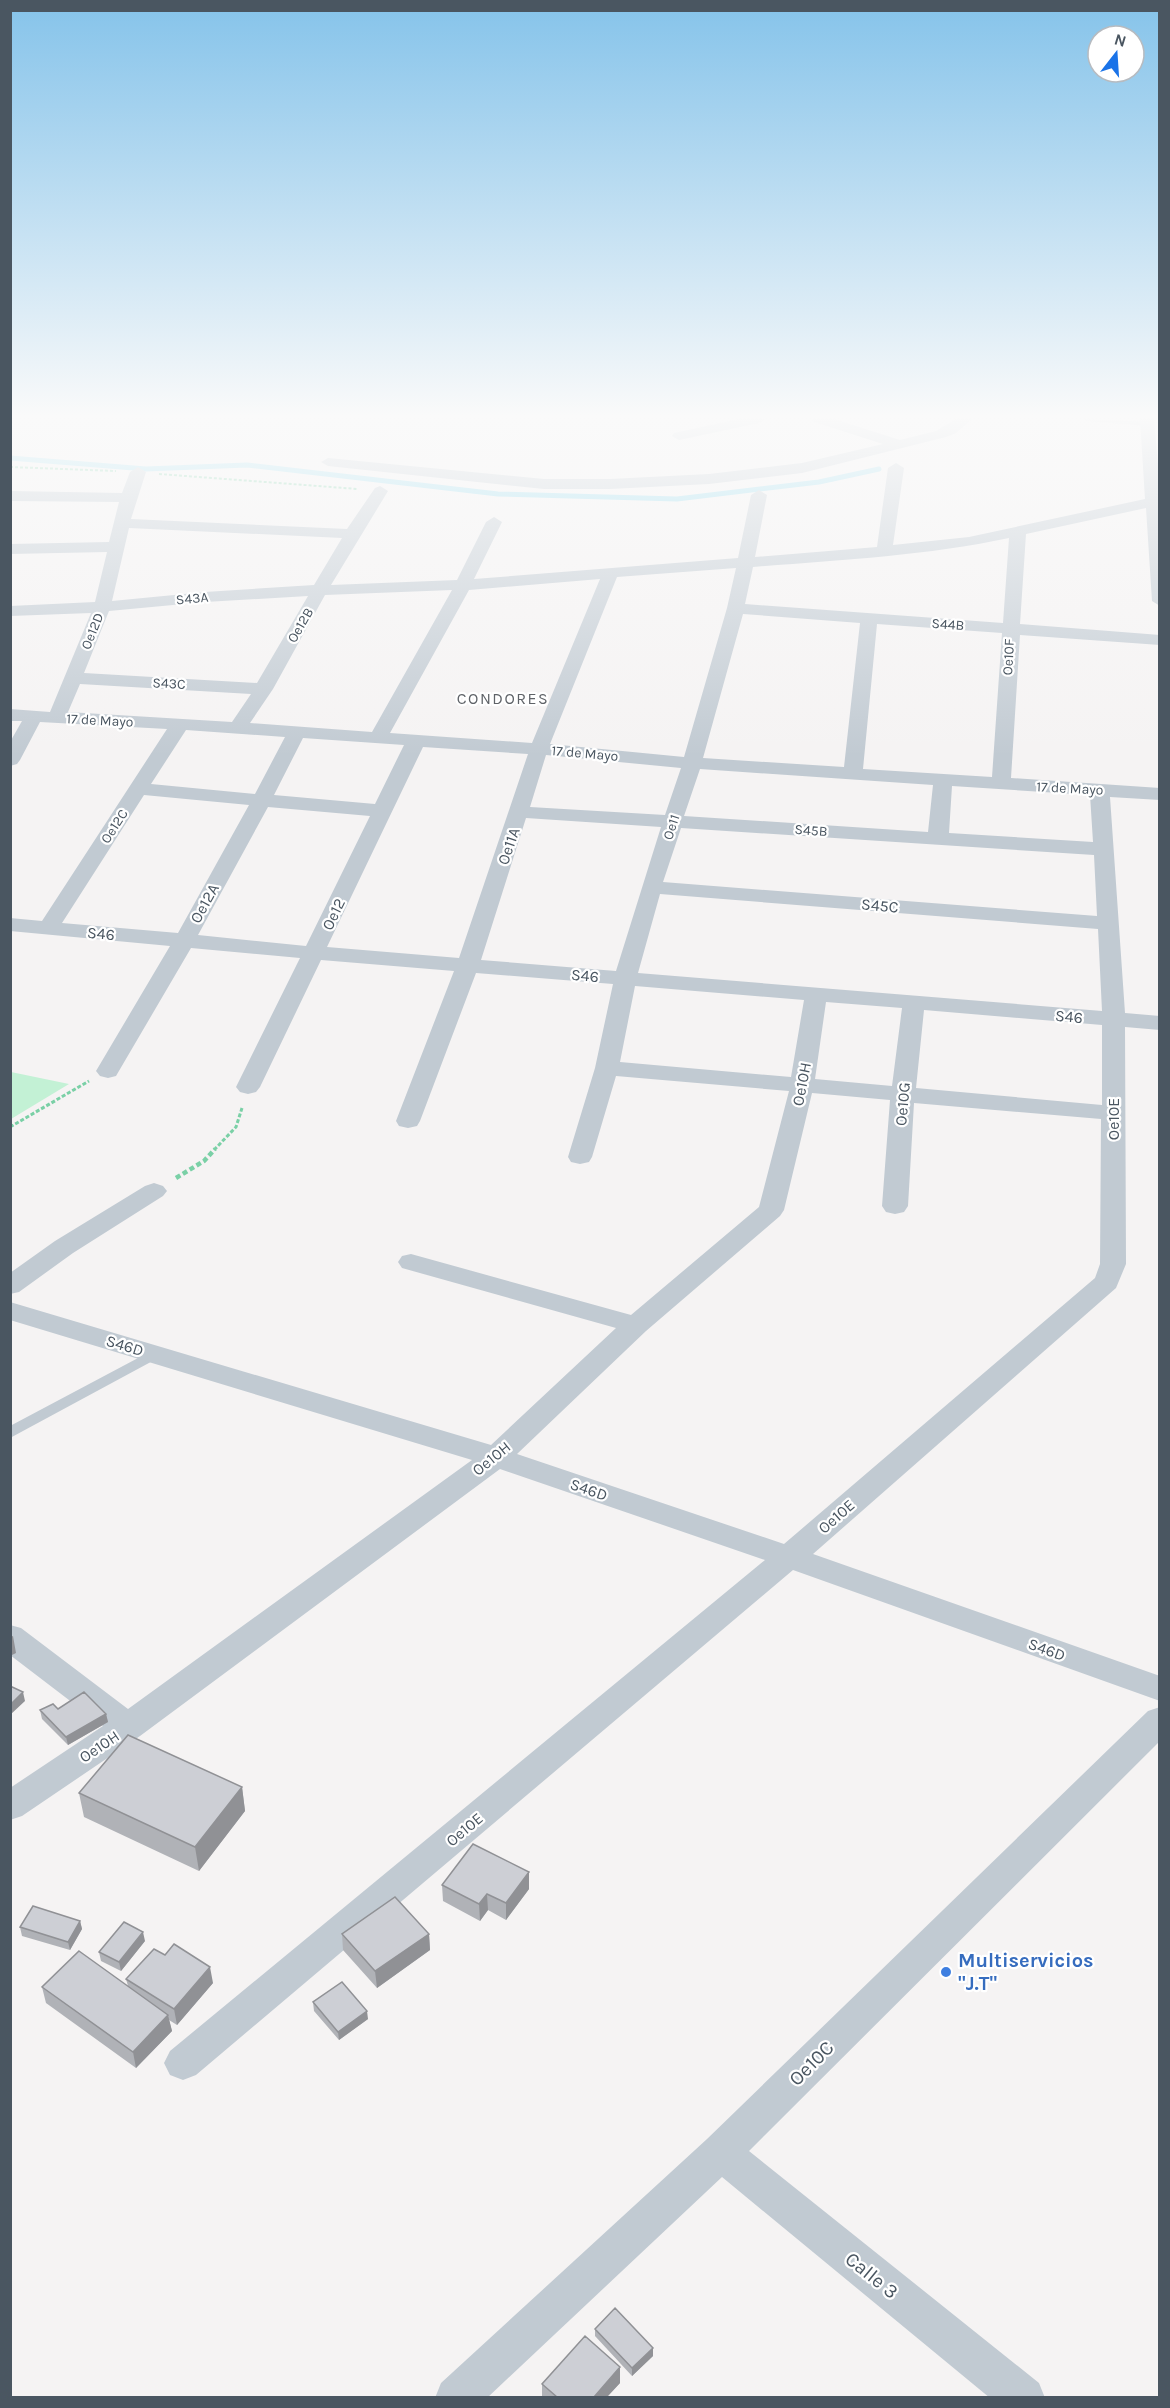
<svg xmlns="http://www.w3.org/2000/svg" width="1170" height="2408" font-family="Karla,sans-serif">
  <rect width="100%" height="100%" fill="#f5f3f3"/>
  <path fill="#c3f1d5" d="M10 1072H11L69 1084 11 1119Z"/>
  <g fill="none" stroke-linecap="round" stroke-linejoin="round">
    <path stroke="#90daee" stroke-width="5" d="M10 458 146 469 247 465 498 494 677 499 819 482 879 469"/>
    <path stroke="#7ad0a6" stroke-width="2" stroke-dasharray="3 2" stroke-linecap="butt" d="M10 467 116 471
      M159 474 358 489"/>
    <path stroke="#7ad0a6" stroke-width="3" stroke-dasharray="4 2" stroke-linecap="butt" d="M10 1127 89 1081
      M214 1150 236 1127 242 1108"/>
    <path stroke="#7ad0a6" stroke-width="4.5" stroke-dasharray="5 3" stroke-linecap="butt" d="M176 1178 204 1161 215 1149"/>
    <path fill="#c1cad2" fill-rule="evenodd" d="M1083 419 1147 422 1151 424 1147 426 1087 421Z
      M155 1349 160 1351 162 1354 160 1357 10 1438V1426Z"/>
    <path fill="#c1cad2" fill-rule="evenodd" d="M739 419H766L759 423 679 440 672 436 674 433Z
      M812 419H834L900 440 936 431 956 419H972L956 433 946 437 802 473 709 484 610 489H544L328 466 321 462 328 458 544 479H610L709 474 802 463 883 444 814 422Z
      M1140 419H1154L1160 487V606L1152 601 1146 508 1026 534 1020 624 1160 635V645L1020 635 1011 778 1160 788V800L1110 797 1125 1013 1160 1016V1030L1125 1027 1126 1264 1116 1288 813 1554 1160 1676V1701L793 1570 196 2075 183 2080 170 2075 164 2063 170 2051 765 1560 500 1469 140 1736 22 1816 10 1820V1788L103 1726 10 1655V1625L21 1628 128 1709 472 1460 10 1320V1302L491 1445 616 1328 402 1268 398 1262 402 1256 411 1254 631 1315 759 1207 789 1091 616 1076 592 1157 589 1162 580 1164 571 1162 568 1157 595 1068 613 984 476 973 420 1121 417 1126 408 1128 399 1126 396 1121 454 971 321 960 260 1087 256 1092 248 1094 240 1092 236 1087 300 958 191 948 116 1076 108 1078 100 1076 96 1071 170 946 10 931V918L42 921 167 729 40 722 20 760 17 764 10 766V742L22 721H10V709L50 712 91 613 10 616V606L95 602 107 552 10 554V544L109 542 119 502 10 501V491L122 493 130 472 138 467 146 472 131 519 347 529 375 488 380 486 388 491 331 585 457 580 486 522 494 517 502 522 474 579 738 558 751 495 759 490 767 495 755 557 877 547 888 468 896 463 904 468 893 545 969 537 1145 499ZM129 528 342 538 314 585 205 592 112 601ZM1009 538 1003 623 745 604 753 567C838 560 925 556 1009 538ZM736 568 727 608 684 757 550 744 617 577ZM600 579 532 743 390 733 469 590ZM452 590 372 732 250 723 273 689 325 595ZM308 596 257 683 84 673 109 611 205 602ZM743 614 860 623 844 767 703 758ZM877 624 1002 633 992 777 863 769ZM80 684 251 694 232 722 68 712ZM186 730 285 737 255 794 151 784ZM303 738 404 745 375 804 274 795ZM423 747 528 754 459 958 327 947ZM546 755 681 768 665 815 530 807ZM700 769 933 785 928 832 684 816ZM952 786 1090 795 1093 842 949 833ZM144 795 249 805 178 933 62 923ZM268 807 370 816 306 946 198 935ZM526 818 661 827 616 971 481 960ZM681 828 1094 855 1097 916 663 882ZM660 894 1098 929 1102 1011 638 973ZM635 986 804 1000 791 1077 620 1062ZM826 1002 902 1008 892 1086 815 1079ZM924 1010 1102 1025V1105L916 1088ZM812 1093 890 1100 882 1206 886 1212 895 1214 904 1212 908 1206 914 1103 1101 1119 1100 1264 1095 1278 784 1544 517 1454 646 1331 780 1216 784 1210Z
      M154 1183 163 1186 167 1191 163 1196 73 1253 19 1292 10 1294V1273L55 1241 145 1186Z
      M1160 1707V1741L749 2151 1039 2383 1045 2398H990L722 2177 487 2398H435L441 2383 707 2139 1148 1711Z"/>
  </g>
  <path fill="#b0b2b7" d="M58 1709 106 1714 108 1722 68 1745 42 1719 40 1710Z
    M242 1787 245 1811 199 1871 84 1817 79 1793Z
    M529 1872V1889L506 1920 488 1910 480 1921 443 1901 442 1885Z
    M80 1921 82 1929 70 1950 22 1936 20 1927Z
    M342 1934H429L430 1950 377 1988 343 1950Z
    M145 1941 121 1971 101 1961 99 1952Z
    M126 1979 213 1983 177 2025 169 2020 172 2031 136 2068 46 2003 42 1987 128 1986Z
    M313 2002 368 2019 339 2040 314 2011Z
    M595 2329 653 2348V2356L632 2376 595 2336Z
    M620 2383 607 2397H542V2384Z"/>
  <path fill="#909195" d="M13 1636 16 1653 10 1656V1637Z
    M23 1692 25 1701 10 1715V1705Z
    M106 1714 108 1722 68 1745 66 1737Z
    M242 1787 245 1811 199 1871 195 1847Z
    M529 1872V1889L506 1920V1903Z
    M487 1894 488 1910 480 1921 479 1904Z
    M80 1921 82 1929 70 1950 68 1942Z
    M143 1932 145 1941 121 1971 119 1962Z
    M429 1934 430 1950 377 1988 375 1971Z
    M210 1967 213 1983 177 2025 174 2009Z
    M367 2011 368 2019 339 2040 338 2032Z
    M168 2015 172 2031 136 2068 133 2052Z
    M653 2348V2356L632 2376V2368Z
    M620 2367V2383L607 2397H594Z"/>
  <path fill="#cdcfd5" stroke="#909195" stroke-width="1.5" d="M10 1686 23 1692 10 1705Z
    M84 1692 106 1714 66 1737 40 1710 53 1704 58 1709Z
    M128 1735 242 1787 195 1847 79 1793Z
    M473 1844 529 1872 506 1903 487 1894 479 1904 442 1885Z
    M395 1897 429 1934 375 1971 342 1934Z
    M33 1906 80 1921 68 1942 20 1927Z
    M124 1922 143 1932 119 1962 99 1952Z
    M174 1944 210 1967 174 2009 126 1979 154 1949 165 1955Z
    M79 1951 168 2015 133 2052 42 1987Z
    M342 1982 367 2011 338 2032 313 2002Z
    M615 2308 653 2348 632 2368 595 2329Z
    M585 2336 620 2367 594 2397H557L542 2384Z"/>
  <linearGradient id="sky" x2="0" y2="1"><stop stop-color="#85c3ea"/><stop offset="0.55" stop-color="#fafafa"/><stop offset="1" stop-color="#fafafa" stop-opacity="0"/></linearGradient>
  <rect width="1170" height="756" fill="url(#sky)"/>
  <circle fill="#3f7fe0" stroke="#fff" stroke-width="2" cx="946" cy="1972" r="6"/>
  <g text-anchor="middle" stroke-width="4.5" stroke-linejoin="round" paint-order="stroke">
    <g font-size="14" fill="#4a5661" stroke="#fff">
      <text transform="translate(192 598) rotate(-5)" y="5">S43A</text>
      <text transform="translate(948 624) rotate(4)" y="5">S44B</text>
      <text transform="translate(300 625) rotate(-60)" y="5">Oe12B</text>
      <text transform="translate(92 631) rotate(-68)" y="5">Oe12D</text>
      <text transform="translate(1008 657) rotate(-87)" y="5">Oe10F</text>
      <text transform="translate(169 683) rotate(3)" y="5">S43C</text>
      <text transform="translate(100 720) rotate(3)" y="5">17 de Mayo</text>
      <text transform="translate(585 753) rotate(5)" y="5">17 de Mayo</text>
      <text transform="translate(1070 788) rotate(3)" y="5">17 de Mayo</text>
      <text transform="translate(114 826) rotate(-57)" y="5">Oe12C</text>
      <text transform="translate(671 827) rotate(-72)" y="5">Oe11</text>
      <text transform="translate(811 830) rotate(4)" y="5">S45B</text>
    </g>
    <g font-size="16" letter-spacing="1.5" fill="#5f6368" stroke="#fff">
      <text x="503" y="704">CONDORES</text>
    </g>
    <g font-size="16" fill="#4a5661" stroke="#fff">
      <text transform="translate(508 846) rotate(-71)" y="6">Oe11A</text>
      <text transform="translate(204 903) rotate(-61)" y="6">Oe12A</text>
      <text transform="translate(880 905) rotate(5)" y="6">S45C</text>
      <text transform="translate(333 914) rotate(-64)" y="6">Oe12</text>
      <text transform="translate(101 933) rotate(5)" y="6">S46</text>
      <text transform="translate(585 975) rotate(5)" y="6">S46</text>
      <text transform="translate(1069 1016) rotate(5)" y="6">S46</text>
      <text transform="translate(801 1084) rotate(-79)" y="6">Oe10H</text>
      <text transform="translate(902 1104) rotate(-85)" y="6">Oe10G</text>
      <text transform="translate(1113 1119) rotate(-90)" y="6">Oe10E</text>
      <text transform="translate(125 1345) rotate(17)" y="6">S46D</text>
      <text transform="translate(491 1458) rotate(-39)" y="6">Oe10H</text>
      <text transform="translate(589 1489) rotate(19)" y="6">S46D</text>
      <text transform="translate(836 1516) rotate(-41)" y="6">Oe10E</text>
      <text transform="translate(1047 1649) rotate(20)" y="6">S46D</text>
      <text transform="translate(99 1746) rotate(-34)" y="6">Oe10H</text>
      <text transform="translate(464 1829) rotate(-40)" y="6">Oe10E</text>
    </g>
    <g font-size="20" font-weight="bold" fill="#366cbe" stroke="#fff" text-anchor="start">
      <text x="958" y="1967">Multiservicios<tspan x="958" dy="23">"J.T"</tspan></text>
    </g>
    <g font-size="20" fill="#4a5661" stroke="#fff">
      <text transform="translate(811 2063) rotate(-45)" y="7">Oe10C</text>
      <text transform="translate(872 2275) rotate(39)" y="7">Calle 3</text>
    </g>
  </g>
  <rect width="1170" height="2408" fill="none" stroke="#4a5661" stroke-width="24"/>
  <g transform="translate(1116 54) rotate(17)"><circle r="28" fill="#ffffff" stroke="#b7bbc0" stroke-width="1.5"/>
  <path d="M0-4.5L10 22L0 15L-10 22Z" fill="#1a73e8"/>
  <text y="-9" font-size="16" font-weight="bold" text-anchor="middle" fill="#4a5661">N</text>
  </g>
</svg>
